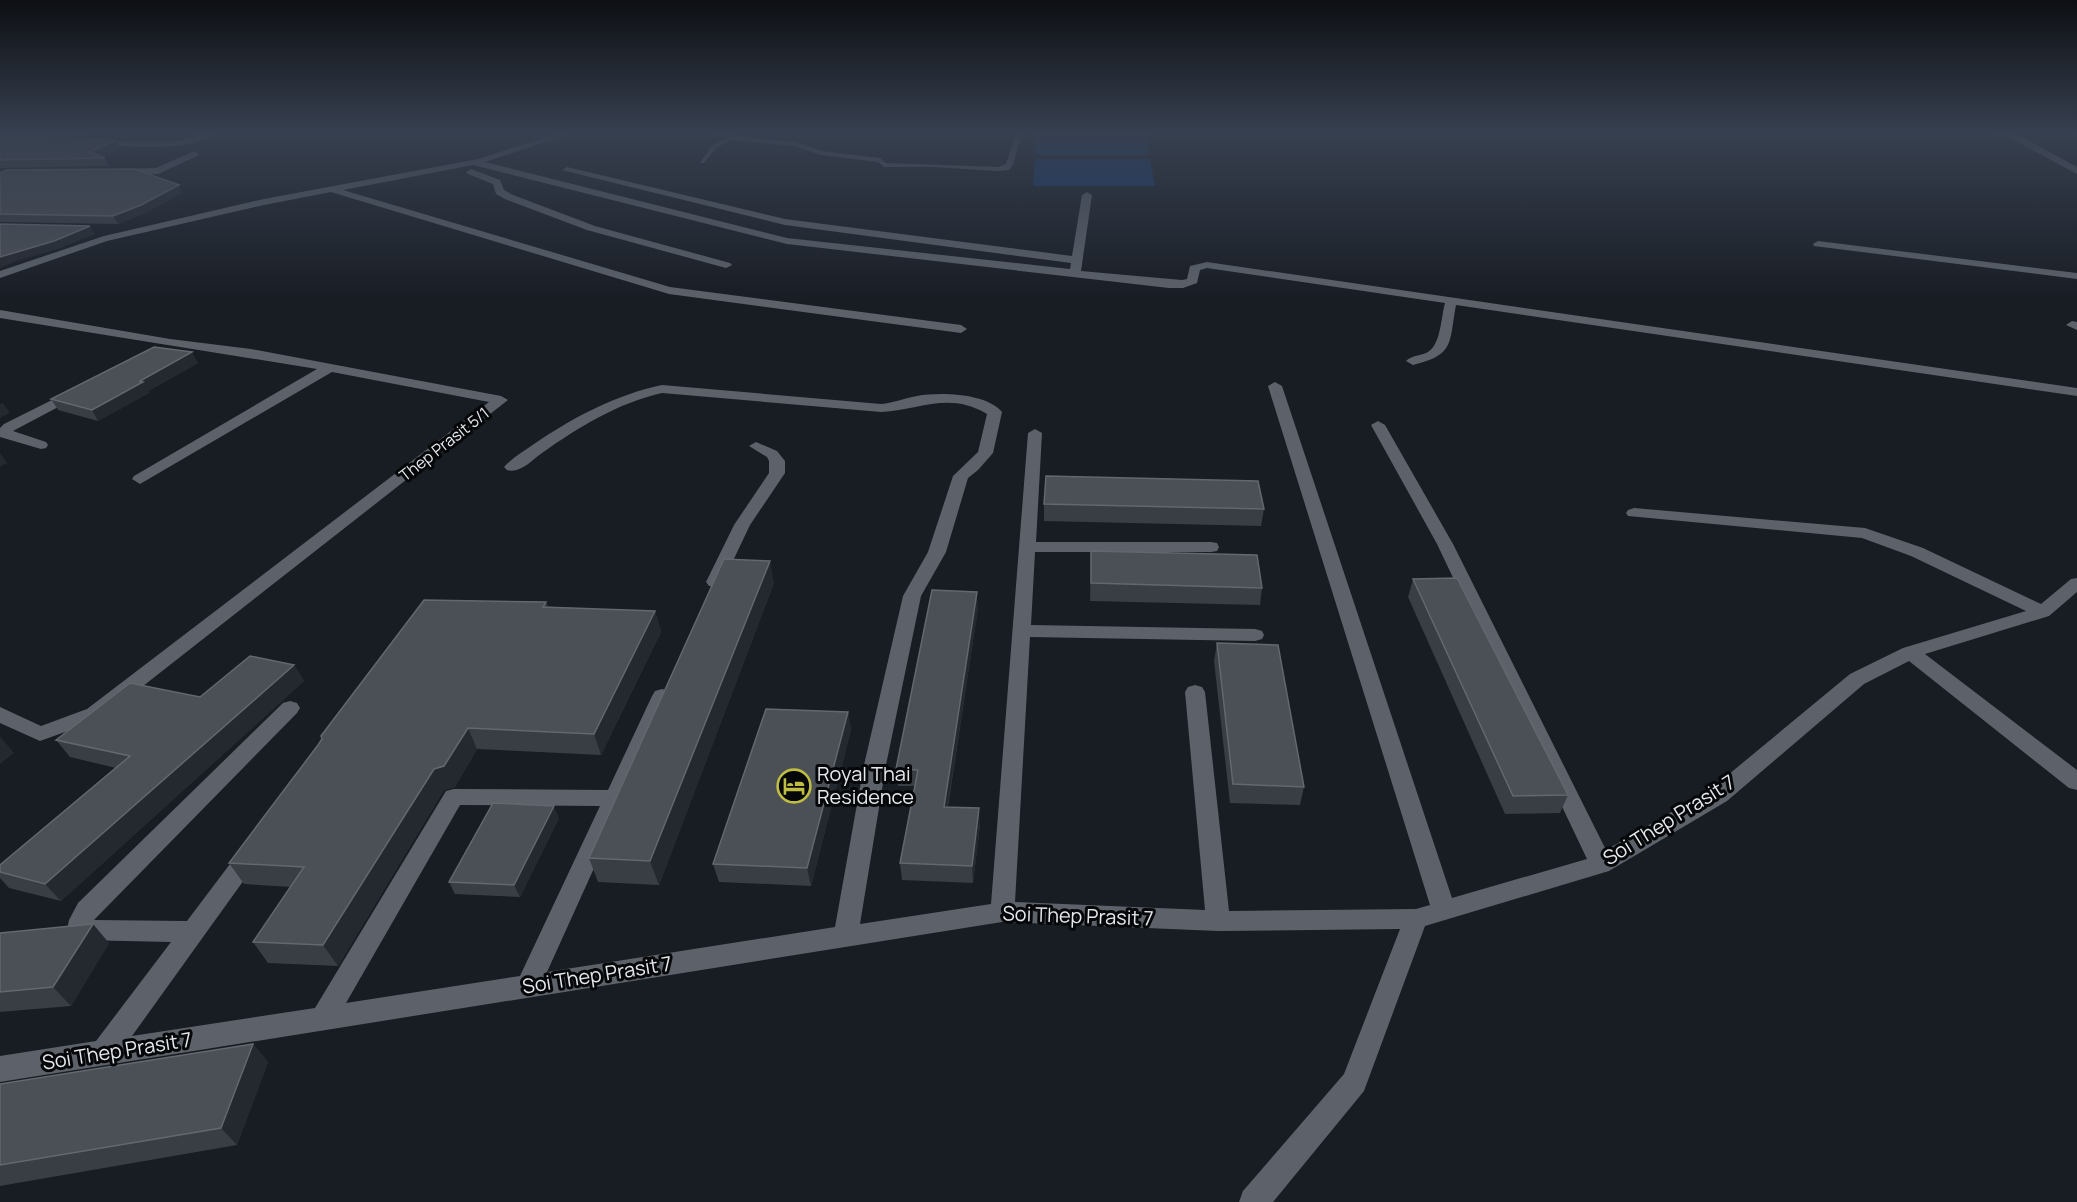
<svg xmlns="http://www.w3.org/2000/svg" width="2077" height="1202" font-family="Manrope,sans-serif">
  <rect width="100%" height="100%" fill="#181c23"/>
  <path fill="#0e3771" d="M1036 133H1145L1149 155H1035Z
    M1035 159H1150L1155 186H1033Z"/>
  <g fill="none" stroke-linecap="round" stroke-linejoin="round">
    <path fill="#5d626a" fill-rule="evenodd" d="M208 133H218C190 150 152 147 121 146 113 145 104 146 98 143L101 141 174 142Z
      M713 133 795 142 822 151 880 158 886 163 998 167 1006 164 1016 133H1022L1013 164 1009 170 998 171 933 167H884L878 162 821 155 794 146 731 140 716 148 704 163H700L712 146 725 138Z"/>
    <path fill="#5d626a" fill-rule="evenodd" d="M559 133H573L485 162 787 238 1070 269 1071 263 785 225 562 170 567 167 785 219 1072 256 1082 195 1087 192 1092 195 1081 271 1182 280 1187 279 1190 266 1207 262 2077 388V396L1456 305C1449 343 1455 355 1413 365L1406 361C1412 355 1421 356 1428 352 1441 344 1441 317 1445 303L1207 268 1200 270 1197 283 1183 288H1169L787 244 473 165 343 190 670 287 961 325 967 329 961 333 669 294 331 192 264 205 107 241 0 278V271L104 236 264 199 478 159Z
      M1992 133 2020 136 2077 167V174L2014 140Z
      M194 151 199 154 197 156 158 174 119 175 114 172 119 169 156 168Z
      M471 169 500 180 504 190 513 195 595 226 730 263 732 265 726 268 587 230 505 199 496 194 493 184 468 174 466 172Z
      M1818 241 2077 273V279L1814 246 1813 244Z
      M0 310 170 339 251 349 501 396 508 400 101 719 40 741 0 723V707L41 726 87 709 489 402 332 372 140 484 132 479 134 476 317 369 0 318Z
      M2072 321 2077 322V330L2066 325Z
      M1275 382 1282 386 1452 898 1587 859 1437 544 1371 425 1378 421 1385 425 1453 544 1606 850 1711 789 1850 674 1903 648 2026 611 1911 556 1862 538 1628 516 1626 513 1628 510 1634 508 1865 528 1923 548 2041 604 2071 579 2077 578V592L2049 616 1925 654 2077 770V790L2069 788 1909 661 1864 684 1727 801 1609 871 1425 926 1364 1091 1273 1202H1239L1243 1191 1344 1074 1400 929 1218 931 1002 922 0 1082V1056L96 1041 171 942 79 940 70 937 67 930 69 920 78 903 283 703 290 701 297 703 300 708 297 713 94 920 187 921 242 848 250 846 258 848 262 855 132 1036 315 1008 446 791 454 789 608 790 652 696 655 691 662 689 669 691 672 696 547 972 835 927 864 765 903 596 928 552 953 476 978 452 987 414C949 391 920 410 881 412L662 393C618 403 579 427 542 453 532 460 520 474 507 470L504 467C512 458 524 451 534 444 574 417 615 395 662 385L881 404C894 403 904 398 917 396 940 392 986 393 1002 412L993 453 978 470 968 478 946 552 921 596 886 765 860 924 991 904 1028 433 1035 429 1042 433 1036 542H1211L1217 543 1219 547 1217 551 1211 552H1035L1031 625 1255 629 1262 631 1264 635 1262 639 1255 641 1030 637 1015 902 1205 910 1185 692 1188 687 1195 685 1202 687 1205 692 1229 911 1416 909 1430 905 1268 386ZM460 805 600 806 520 976 346 1003Z
      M74 389 81 393 79 396 13 431 46 442 48 445 46 448 41 449 0 437V428L4 424Z
      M756 442 777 451 785 461V473L750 525 721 586H709L706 582 734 525 769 473V461L767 457 749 446Z"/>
  </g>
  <path fill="#393d44" d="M0 133H91L78 139 0 138Z
    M0 138 120 148 102 157 105 158 109 166 0 168Z
    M0 173 182 193 145 213 118 224 0 222Z
    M198 363 148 391 149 393 98 421 58 410 51 399Z
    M1044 504 1264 509 1261 526 1044 521Z
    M1091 551 1262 588 1260 605 1090 601Z
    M1413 579 1568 795 1560 813 1505 814 1408 597Z
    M774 583 659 885 598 882 589 858Z
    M546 602 548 607 655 611 661 632 601 755 477 749 455 787 444 790 338 966 268 963 253 942 291 887 244 884 229 863 322 739Z
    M978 608 948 807 980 825 973 883 902 880 900 863 915 786H898L896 769Z
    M1217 643 1304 787 1300 805 1230 803 1214 661Z
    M294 665 304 681 61 901 9 888 0 878V865L116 768 70 757 56 740 200 697Z
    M848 712 851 730 811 886 719 882 713 864Z
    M559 818 520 897 455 894 449 882Z
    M0 933 109 943 71 1006 0 1012Z
    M253 1044 268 1062 237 1145 0 1186V1084Z"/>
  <path fill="#24282f" d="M76 133H91L78 139Z
    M116 140 120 148 99 158 90 152Z
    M179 185 182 193 145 213 118 224 113 216Z
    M90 226 95 234 58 249 17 261 0 268V257Z
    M192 352 198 363 148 391 149 393 98 421 92 410 140 381Z
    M3 403 10 413 0 418V404Z
    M0 453 7 463 0 467Z
    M770 561 774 583 659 885 650 861Z
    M977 592 978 608 945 823 944 807Z
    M655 611 661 632 601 755 594 734Z
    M294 665 304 681 61 901 45 884Z
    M848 712 851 730 811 886 807 868Z
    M468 728 477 749 455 787 444 790 338 966 323 945 434 769Z
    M0 736 14 753 0 764Z
    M554 806 559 818 520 897 514 885Z
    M979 808 980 825 973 883 972 866Z
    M93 924 109 943 71 1006 53 987Z
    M253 1044 268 1062 237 1145 221 1128Z"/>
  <path fill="#4b4f56" stroke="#64676d" stroke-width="1.5" d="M0 138 116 140 90 152 105 158 0 160Z
    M134 169 179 185 141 205 113 216 0 214V173L7 170Z
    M0 224 90 226 54 241 0 257Z
    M154 347 192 352 140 381 143 382 92 410 51 399Z
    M1046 476 1258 481 1264 509 1044 504Z
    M1091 551 1257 555 1262 588 1091 583Z
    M724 559 770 561 650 861 589 858Z
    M1457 578 1568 795 1513 796 1413 579Z
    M932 590 977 592 944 807 979 808 972 866 900 863 918 770 896 769Z
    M424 600 546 602 543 607 655 611 594 734 468 728 444 766 434 769 323 945 253 942 304 867 229 863 318 745 322 739 321 736Z
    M1217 643 1278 645 1304 787 1233 784Z
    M250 656 294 665 45 884 0 872V865L130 756 56 740 130 683 200 697Z
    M766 709 848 712 807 868 713 864Z
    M493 803 554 806 514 885 449 882Z
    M93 924 53 987 0 992V933Z
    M253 1044 221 1128 0 1165V1084Z"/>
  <linearGradient id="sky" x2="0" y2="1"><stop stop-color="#0d0f13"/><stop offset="0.44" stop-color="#374050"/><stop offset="1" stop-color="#374050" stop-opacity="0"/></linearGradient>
  <rect width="2077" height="302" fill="url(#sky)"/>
  <defs>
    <symbol id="hotel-ring" viewBox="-11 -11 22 22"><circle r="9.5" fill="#050709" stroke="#c0be41" stroke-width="1.5"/><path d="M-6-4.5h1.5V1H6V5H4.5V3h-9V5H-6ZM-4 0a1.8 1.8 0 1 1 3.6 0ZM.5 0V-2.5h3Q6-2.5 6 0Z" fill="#c0be41"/></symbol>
  </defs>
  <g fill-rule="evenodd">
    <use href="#hotel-ring" x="775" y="767" width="38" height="38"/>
  </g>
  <g text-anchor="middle" stroke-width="6" stroke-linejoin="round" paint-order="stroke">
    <g font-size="16" fill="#e5e8ec" stroke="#050709">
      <text transform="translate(444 444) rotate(-38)" y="6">Thep Prasit 5/1</text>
    </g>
    <g font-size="20" fill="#e5e8ec" stroke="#050709" text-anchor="start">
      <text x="817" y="781">Royal Thai<tspan x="817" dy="23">Residence</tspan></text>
    </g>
    <g font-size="20" fill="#e5e8ec" stroke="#050709">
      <text transform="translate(1669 820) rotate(-32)" y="7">Soi Thep Prasit 7</text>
      <text transform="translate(1078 916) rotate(2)" y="7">Soi Thep Prasit 7</text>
      <text transform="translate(597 975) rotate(-9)" y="7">Soi Thep Prasit 7</text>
      <text transform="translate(117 1051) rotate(-9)" y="7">Soi Thep Prasit 7</text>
    </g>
  </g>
</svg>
